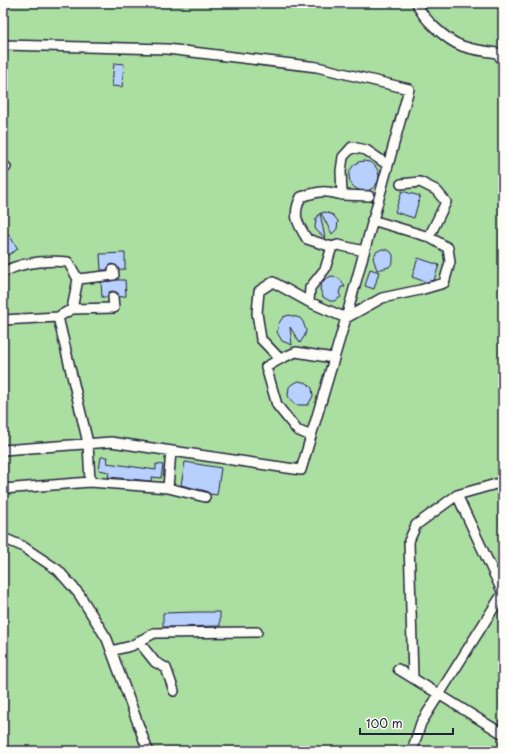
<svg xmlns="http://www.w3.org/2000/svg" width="506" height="754" font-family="'Playpen Sans',sans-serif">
  <rect width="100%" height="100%" fill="#fdfcf7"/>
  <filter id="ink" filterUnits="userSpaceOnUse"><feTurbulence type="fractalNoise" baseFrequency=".025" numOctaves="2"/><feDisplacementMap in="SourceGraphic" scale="8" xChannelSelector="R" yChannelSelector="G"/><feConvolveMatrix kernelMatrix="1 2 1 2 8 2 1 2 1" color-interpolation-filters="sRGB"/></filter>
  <g filter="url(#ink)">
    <path fill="#abdfa1" stroke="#66806e" d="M3 3H503V474L499 521 503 530V751H3Z"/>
    <path fill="#b7d0fe" stroke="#22223b" d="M114 63 124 64 122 87 112 86Z
      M349 176a15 15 0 1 1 30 0a15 15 0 1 1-30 0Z
      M402 191 420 196 414 218 395 212Z
      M325 212 333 215 338 221 337 229 332 234 321 213Z
      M320 213 325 238 316 230 315 227 316 219Z
      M7 232 18 249 3 258V234Z
      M382 249 388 250 391 252 393 255V262L389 267 377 270 373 258 376 252Z
      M125 253V269L119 270 117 266 112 264 109 266 107 270H101L100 254Z
      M418 258 439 265 434 280 426 282 412 277Z
      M370 269 379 272 374 289 365 286Z
      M333 276 340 279 345 287H341L339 293 341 297 334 301H330L323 297 320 289 321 285 324 280 329 277Z
      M117 280H125L126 296 119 297 118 293 113 291 109 292 107 297H102L101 282Z
      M289 315 300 318 303 322 306 330 305 335 300 343 290 327 292 345 282 341 277 332 279 323 283 317Z
      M299 381 307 383 312 388 313 396 308 405H296L293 403 288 396 289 387 292 384Z
      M101 457H108L107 463 156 470V464L163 465 161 478 152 477 151 481 108 477 109 472 99 470Z
      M185 462 221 468 217 495 210 494 206 491 181 485Z
      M197 612H220V626L163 627V613Z"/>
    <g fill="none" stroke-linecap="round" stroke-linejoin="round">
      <defs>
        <path id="minor" d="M417 3C421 18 448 41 462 46 473 50 486 51 497 53L503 61
          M3 45 167 49 317 67 409 89 346 318 301 470 111 442 3 450
          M3 169 6 167
          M401 184 420 182 436 190 446 202 429 237
          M342 195 369 196
          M332 247 338 245 364 251
          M3 272C23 262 45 260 68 262L78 279 72 309 58 317
          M78 279 114 275 113 270
          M309 302 346 318 382 298 420 290 444 283 450 262 448 248 429 237 372 220
          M72 309 114 308 113 297
          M3 320 58 317 88 443 90 482
          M280 359 296 352 333 358
          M311 436 297 430 277 405 266 367 280 359 261 339 257 313 259 291 273 282 309 302 310 288 325 269 332 247 307 239C297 223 292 215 301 197 319 191 324 190 342 195L341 171 343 157 352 147 366 150 388 165
          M168 488 171 451
          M3 489 90 482 168 488 205 497
          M457 495 503 593
          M3 538 22 546 58 570 79 594 107 639 148 751
          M139 642 155 662 166 668 174 691
          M111 651 131 646 154 633 257 632
          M398 669 503 734
          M413 678 409 541 416 525 457 495 503 482
          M412 751 421 723 503 593"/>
      </defs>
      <use href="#minor" stroke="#22223b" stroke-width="12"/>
      <use href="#minor" stroke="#fdfcf7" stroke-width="9"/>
    </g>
  </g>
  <rect width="506" height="754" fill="none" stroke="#fdfcf7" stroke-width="16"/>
  <rect x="8" y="8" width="490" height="738" fill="none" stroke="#22223b" stroke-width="1.5" filter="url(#ink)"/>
  <path d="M360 728v6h93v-6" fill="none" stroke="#22223b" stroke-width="2"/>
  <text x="366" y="728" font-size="12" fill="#22223b" stroke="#fdfcf7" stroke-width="3" paint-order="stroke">100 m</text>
</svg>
